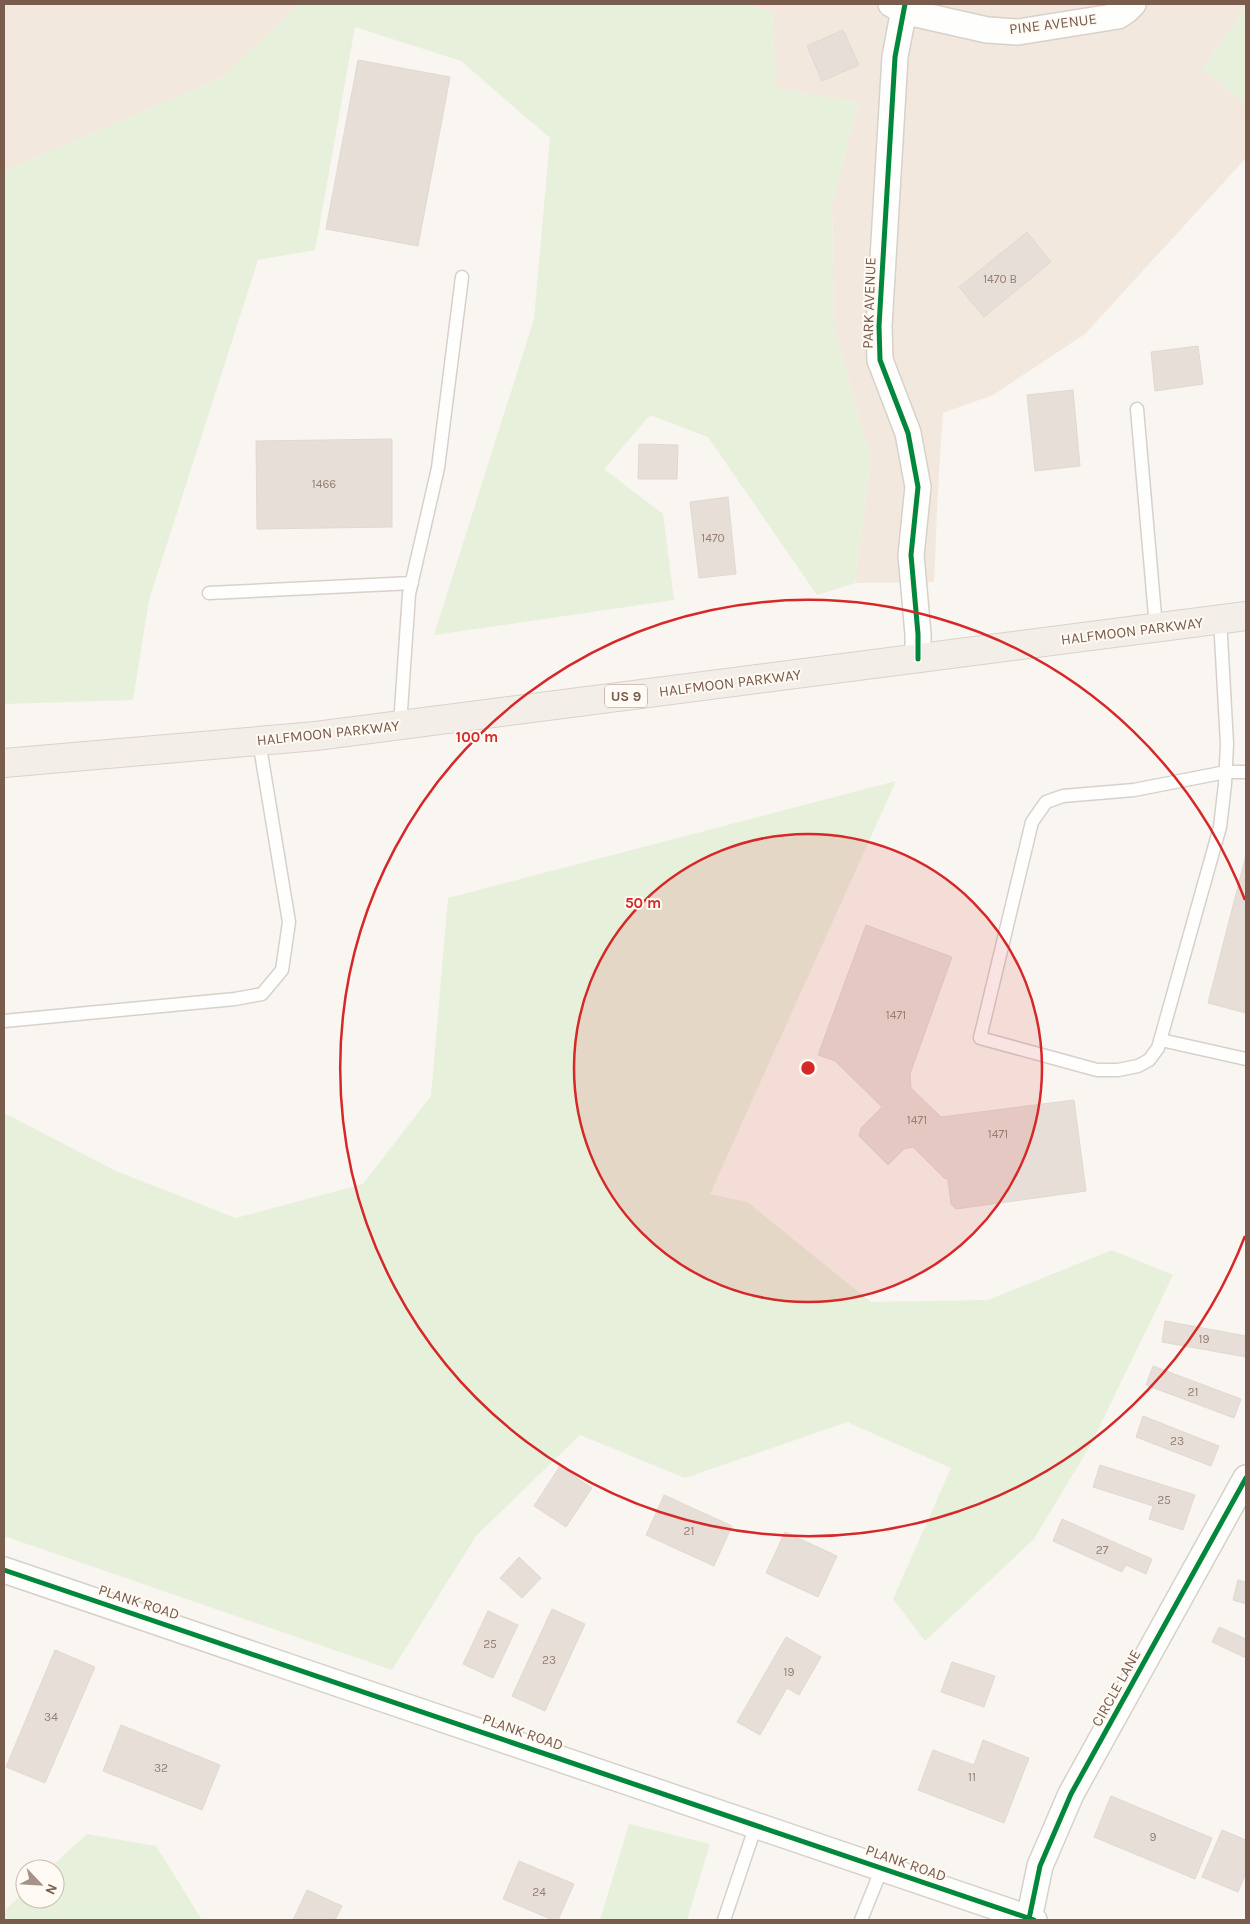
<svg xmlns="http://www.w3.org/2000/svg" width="1250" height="1924" font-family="Karla,sans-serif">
  <rect width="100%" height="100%" fill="#f9f5f0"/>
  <path fill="#f2e8de" d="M4 4H300L221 78 4 172Z
    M744 4H1246V7L1203 69 1246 104V158L1085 334 993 395 943 413 938 489 934 582 855 583 871 459 834 328 832 204 858 103 776 88 772 12Z"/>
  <path fill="#e7f0db" d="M300 4H744L772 12 776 88 858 103 832 204 834 328 871 459 855 583 817 595 708 437 650 415 604 469 663 514 674 600 434 635 534 319 550 138 461 61 355 27 315 250 258 260 149 600 133 700 4 704V172L221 78Z
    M1246 7V104L1203 69Z
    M896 781 710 1194 747 1202 871 1302 988 1300 1112 1250 1173 1275 1090 1446 1034 1539 925 1641 893 1599 951 1468 847 1422 685 1478 580 1435 476 1536 392 1670 4 1536V1113L116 1171 236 1218 363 1184 431 1096 448 898Z
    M629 1824 710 1844 687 1920H600Z
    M87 1834 156 1846 202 1920H4V1911L25 1891V1899H55V1869H49Z"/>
  <path fill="#e6ded7" stroke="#e2d8d2" d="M843 30 859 65 822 81 807 46Z
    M358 60 450 77 418 246 326 229Z
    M1027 232 1051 262 984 317 959 287Z
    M1198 346 1203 384 1155 391 1151 352Z
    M1073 390 1080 466 1035 471 1027 395Z
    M392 439V527L257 529 256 441Z
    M639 444 678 445 677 479H638Z
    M728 497 736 574 699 578 690 502Z
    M1246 855V1013L1208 1003Z
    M866 925 952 957 910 1074 911 1088 941 1117 1074 1100 1086 1191 956 1209 951 1204 948 1179 944 1178 913 1147 904 1149 888 1165 859 1136 861 1128 882 1107 835 1061 818 1055Z
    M1165 1321 1246 1336V1357L1162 1342Z
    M1153 1366 1241 1399 1234 1418 1146 1385Z
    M1143 1416 1219 1446 1211 1466 1136 1437Z
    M1100 1465 1195 1495 1183 1530 1149 1519 1153 1506 1093 1487Z
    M560 1466 592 1488 566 1527 534 1506Z
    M664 1495 732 1526 714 1566 646 1535Z
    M1062 1519 1152 1559 1146 1574 1126 1565 1122 1572 1053 1541Z
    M785 1532 837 1556 818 1597 766 1573Z
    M519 1557 541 1578 522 1598 500 1578Z
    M1238 1580 1246 1582V1604L1233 1600Z
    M552 1609 585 1624 545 1711 512 1696Z
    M488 1611 518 1625 493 1678 463 1664Z
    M1219 1627 1246 1639V1658L1212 1642Z
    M786 1637 821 1657 799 1695 787 1688 760 1735 737 1722Z
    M55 1650 95 1667 45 1783 6 1767Z
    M952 1662 995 1676 984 1707 941 1692Z
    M121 1725 220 1765 202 1810 103 1771Z
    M983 1740 1029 1758 1004 1823 918 1790 933 1750 974 1765Z
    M1111 1796 1212 1838 1195 1879 1094 1837Z
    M1222 1830 1246 1840V1873L1238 1892 1202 1877Z
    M519 1861 574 1884 558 1920H553L503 1899Z
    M307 1890 342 1906 335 1920H293Z"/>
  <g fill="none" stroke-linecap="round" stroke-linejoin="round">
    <defs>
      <path id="service" d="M1137 409 1156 627
        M209 593 412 583
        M1220 619 1227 744 1225 784 1220 827 1158 1048 1149 1060 1138 1066 1118 1070H1097L980 1038 1032 822 1046 802 1063 796 1134 790 1226 772H1246
        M400 725 409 594 438 468 462 277
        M4 1021 235 999 262 994 282 970 289 922 259 741
        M1161 1040 1246 1059
        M724 1920 756 1825
        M861 1920 882 1868"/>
      <path id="minor" d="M891 4 903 11 987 30 1018 32 1118 16 1127 10 1133 4
        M905 4 895 57 879 326 880 360 908 433 918 487 911 555 918 634V659
        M4 1570 1034 1920
        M1029 1919 1040 1866 1071 1794 1246 1478"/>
      <path id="primary" d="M4 763 316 736 1246 616"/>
    </defs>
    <use href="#service" stroke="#d7d1cb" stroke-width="15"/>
    <use href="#minor" stroke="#d7d1cb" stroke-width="28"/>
    <use href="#primary" stroke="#dad1cc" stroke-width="30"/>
    <use href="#service" stroke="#fefefd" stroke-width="12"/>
    <use href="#minor" stroke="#fefefd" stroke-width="25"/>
    <use href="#primary" stroke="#f3eee8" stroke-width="28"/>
    <defs>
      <path id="cycleway" d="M905 4 895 57 879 326 880 360 908 433 918 487 911 555 918 634V659
        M4 1570 1034 1920
        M1029 1919 1040 1866 1071 1794 1246 1478"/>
    </defs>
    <use href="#cycleway" stroke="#fffaf3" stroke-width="8"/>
    <use href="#cycleway" stroke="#00873e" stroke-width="5"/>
  </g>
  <circle cx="808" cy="1068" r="234" fill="#d62828" fill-opacity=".12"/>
  <g fill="none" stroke="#d62828" stroke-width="2.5">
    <circle cx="808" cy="1068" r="234"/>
    <path d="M1245 1236A468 468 0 1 1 1245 900"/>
  </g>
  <g text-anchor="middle" stroke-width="4" stroke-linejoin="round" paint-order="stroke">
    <g font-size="12" fill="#977e72">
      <text x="1000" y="283">1470 B</text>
      <text x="324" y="488">1466</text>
      <text x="713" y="542">1470</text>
      <text x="896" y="1019">1471</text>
      <text x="917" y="1124">1471</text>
      <text x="998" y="1138">1471</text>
      <text x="1204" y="1343">19</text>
      <text x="1193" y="1396">21</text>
      <text x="1177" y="1445">23</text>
      <text x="1164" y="1504">25</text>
      <text x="689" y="1535">21</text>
      <text x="1102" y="1554">27</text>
      <text x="490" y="1648">25</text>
      <text x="549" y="1664">23</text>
      <text x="789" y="1676">19</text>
      <text x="51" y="1721">34</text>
      <text x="161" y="1772">32</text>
      <text x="972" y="1781">11</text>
      <text x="1153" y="1841">9</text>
      <text x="539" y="1896">24</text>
    </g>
    <rect fill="#fffaf3" stroke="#a28b7f" stroke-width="1" x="605" y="684.5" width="42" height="23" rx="4"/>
    <g font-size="14" font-weight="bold" fill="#7a5c4d">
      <text x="626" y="701">US 9</text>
    </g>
    <g font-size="15" fill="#7a5c4d" stroke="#fffaf3">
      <text transform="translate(1053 24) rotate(-7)" y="5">PINE AVENUE</text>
      <text transform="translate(869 303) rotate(-88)" y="5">PARK AVENUE</text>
      <text transform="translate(1132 631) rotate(-7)" y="5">HALFMOON PARKWAY</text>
      <text transform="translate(730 683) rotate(-7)" y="5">HALFMOON PARKWAY</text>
      <text transform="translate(328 733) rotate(-6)" y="5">HALFMOON PARKWAY</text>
      <text transform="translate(139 1602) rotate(18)" y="5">PLANK ROAD</text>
      <text transform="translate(1116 1688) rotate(-61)" y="5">CIRCLE LANE</text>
      <text transform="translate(523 1732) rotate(19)" y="5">PLANK ROAD</text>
      <text transform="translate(906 1863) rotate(19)" y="5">PLANK ROAD</text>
    </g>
  </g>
  <circle cx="808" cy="1068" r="8" fill="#d62828" stroke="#fffaf3" stroke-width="2.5"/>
  <g font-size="15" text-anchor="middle" font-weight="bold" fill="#d62828" stroke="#fffaf3" stroke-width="4" stroke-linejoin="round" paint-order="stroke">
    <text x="477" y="742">100 m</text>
    <text x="643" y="908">50 m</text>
  </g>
  <rect width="1250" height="1924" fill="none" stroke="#7a5c4d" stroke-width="10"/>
  <g transform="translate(40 1884) rotate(115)"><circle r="24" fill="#fffaf3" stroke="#cabbb1"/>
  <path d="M0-4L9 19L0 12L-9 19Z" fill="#a69286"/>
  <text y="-8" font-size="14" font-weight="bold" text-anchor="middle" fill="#7a5c4d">N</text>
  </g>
</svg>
